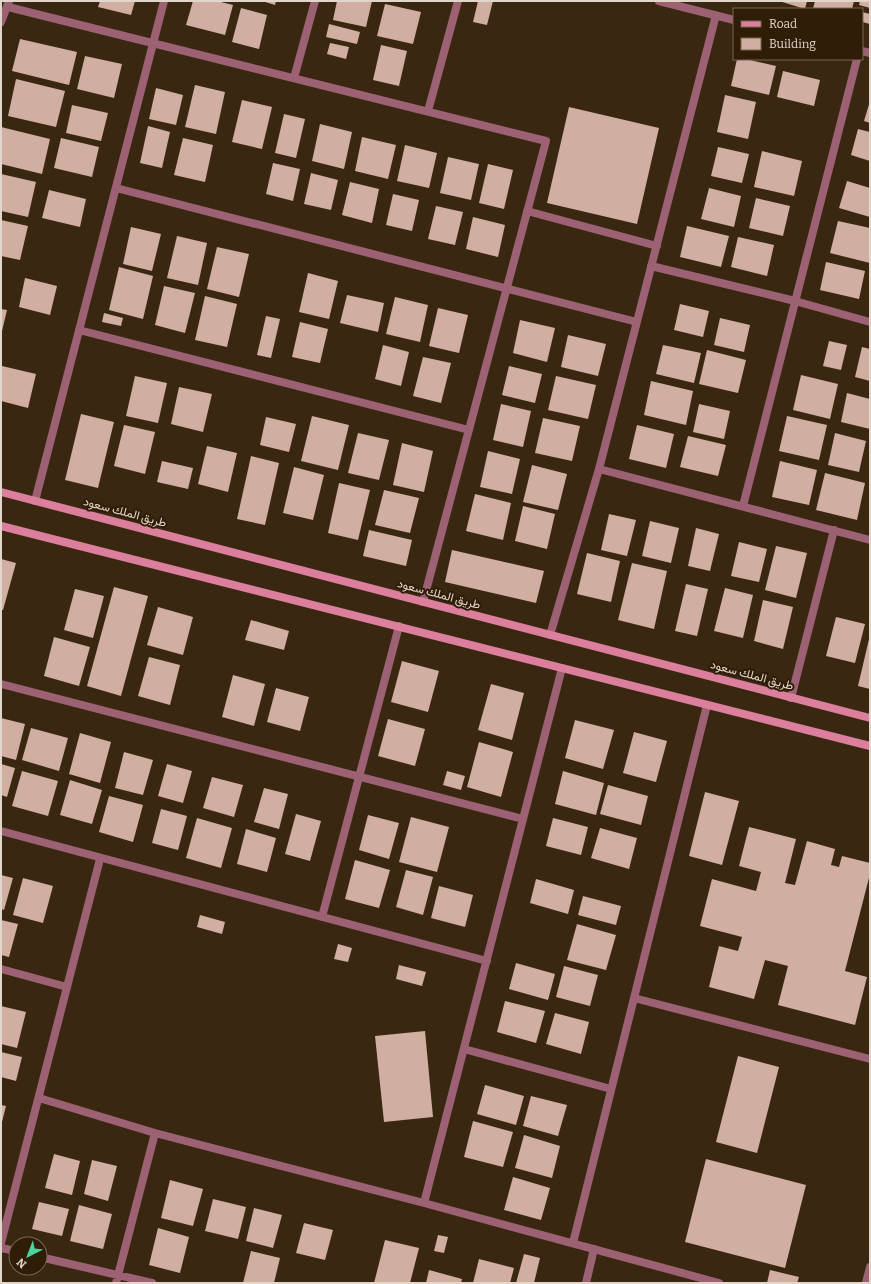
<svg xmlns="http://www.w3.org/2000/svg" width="871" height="1284" font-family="Bitter,Vazirmatn,serif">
  <rect width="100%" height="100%" fill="#3a2711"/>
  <path fill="#d1aea2" d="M100 1H135L131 15 98 7Z
    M193 1H217L233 5 225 35 186 25Z
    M262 1H276L275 5Z
    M337 1H372L366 27 333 20Z
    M478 1H493L487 25 473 22Z
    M779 1H807L805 9Z
    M815 1H854L852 9H813Z
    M860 1H870V8L859 5Z
    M385 4 421 12 413 44 377 36Z
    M241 8 267 15 259 49 232 42Z
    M862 12 870 14V24L862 22Z
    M329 24 360 32 357 44 326 37Z
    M20 39 77 52 69 85 12 71Z
    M330 43 349 47 346 59 327 54Z
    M381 45 407 51 399 86 373 80Z
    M85 56 122 64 114 98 77 89Z
    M737 59H745L776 66 769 95 731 86Z
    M783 71 820 80 814 106 777 97Z
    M16 79 65 91 56 127 8 116Z
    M195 85 225 92 216 134 185 127Z
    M156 88 183 95 176 125 149 119Z
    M725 95 756 102 748 139 717 132Z
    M242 100 272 107 262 149 232 142Z
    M870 101V123L864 121Z
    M72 105 108 113 101 141 66 133Z
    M569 107 659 128 637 224 547 203Z
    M284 114 305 119 296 158 275 153Z
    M320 124 352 132 344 169 312 161Z
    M148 126 170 132 162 168 140 163Z
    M1 127 50 139 42 174 1 164Z
    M858 129 870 132V161L851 155Z
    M362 137 396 145 388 179 355 171Z
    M61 138 99 147 92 177 54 168Z
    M183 138 213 145 205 182 174 175Z
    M405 145 437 153 429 188 397 181Z
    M718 147 749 154 742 183 711 176Z
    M762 151 802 161 794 196 754 187Z
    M448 157 479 164 471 200 440 193Z
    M273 163 300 169 293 201 266 194Z
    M488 164 513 170 504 209 479 203Z
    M311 173 338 180 331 210 304 204Z
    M1 174 36 182 28 217 1 211Z
    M847 181 870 188V217L839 208Z
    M350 182 379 189 372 223 342 215Z
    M709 188 741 196 734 227 701 219Z
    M49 190 86 199 80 227 42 218Z
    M393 194 419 200 412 231 386 225Z
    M756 198 790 206 783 236 749 228Z
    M436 206 463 212 455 245 428 239Z
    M473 217 505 225 498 257 466 249Z
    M1 220 28 226 20 260 1 256Z
    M838 221 870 228V263L830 253Z
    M687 226 729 236 721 267 680 257Z
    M131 227 161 234 152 271 123 264Z
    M177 236 207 243 198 285 167 278Z
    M738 237 774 245 767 276 731 267Z
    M217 247 249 254 239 297 207 289Z
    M826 262 865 271 859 299 820 290Z
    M119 267 153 276 143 319 109 310Z
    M308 273 338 281 329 319 299 312Z
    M25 278 57 286 50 315 19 307Z
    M164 286 195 293 185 333 155 325Z
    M347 295 384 303 378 332 340 323Z
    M205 296 237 304 227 347 195 340Z
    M395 297 428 305 420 342 386 334Z
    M680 304 709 311 703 337 674 330Z
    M438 308 468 315 459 353 429 346Z
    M1 309 7 310 2 331H1Z
    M104 313 123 318 121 326 102 322Z
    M266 316 280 319 271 358 257 355Z
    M720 318 750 325 744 352 714 345Z
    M520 320 555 328 547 362 513 353Z
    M300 322 328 329 320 363 292 357Z
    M568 335 606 344 598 376 561 367Z
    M829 341 847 345 841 370 823 366Z
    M383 345 409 352 401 386 375 379Z
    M663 345 701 353 694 383 656 374Z
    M862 347 870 349V381L855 377Z
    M707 350 746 360 738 393 699 384Z
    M423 357 451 363 441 403 413 396Z
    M2 366 36 374 28 408 1 401Z
    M509 366 542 374 535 403 502 395Z
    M801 375 838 384 830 419 793 410Z
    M135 376 167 383 158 423 126 416Z
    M556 376 596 385 588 419 548 410Z
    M651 381 693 391 686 425 644 415Z
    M179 387 212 394 203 432 171 424Z
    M847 393 870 399V429L841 422Z
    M501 404 531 411 523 447 493 440Z
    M699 404 730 411 724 439 693 432Z
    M81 414 114 422 98 488 65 480Z
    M312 416 349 425 338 470 301 461Z
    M787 416 827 425 819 460 779 451Z
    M266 417 296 424 289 452 260 445Z
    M543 418 580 426 572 461 535 453Z
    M124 425 155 432 145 474 114 466Z
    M637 425 674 434 666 468 629 459Z
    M358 433 389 440 379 480 348 473Z
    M835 433 866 441 859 472 828 465Z
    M688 436 726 445 718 476 680 467Z
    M402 443 433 451 424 492 393 485Z
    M207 446 237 453 228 492 198 484Z
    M488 451 520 459 512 494 480 487Z
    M251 456 279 463 265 525 237 519Z
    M162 461 193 468 188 489 157 482Z
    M780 461 817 470 809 505 772 497Z
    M532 465 567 474 558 510 523 502Z
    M294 467 324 475 313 520 283 513Z
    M825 473 865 483 857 520 816 510Z
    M339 483 370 490 358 540 328 533Z
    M384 490 419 498 410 533 375 525Z
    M475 494 511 503 503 540 466 531Z
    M523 506 555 514 547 549 515 541Z
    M609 514 636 520 627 556 601 550Z
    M650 521 679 528 671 563 642 556Z
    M696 528 719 534 710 571 688 566Z
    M369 530 412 540 406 566 363 556Z
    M739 542 767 549 759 582 731 576Z
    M776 546 807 553 796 598 765 590Z
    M452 550 544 571 536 603 445 582Z
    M587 553 620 561 611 602 577 594Z
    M1 559 16 563 3 610H1Z
    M632 563 667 571 654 629 618 620Z
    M686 584 708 589 697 636 675 631Z
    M114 587 148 596 121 696 87 686Z
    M725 588 753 595 743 638 714 631Z
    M75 589 104 596 93 638 64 630Z
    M763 600 793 607 783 649 754 641Z
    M158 607 193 617 183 655 147 645Z
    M836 617 865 624 855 663 826 656Z
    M251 620 289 631 284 650 245 640Z
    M54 637 90 647 79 686 44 676Z
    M869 639 870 640V689L858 686Z
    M149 657 180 665 170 705 138 696Z
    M402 661 439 671 428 712 391 702Z
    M233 675 265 684 254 726 222 717Z
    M491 684 524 693 512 740 478 730Z
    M276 688 309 697 300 731 267 722Z
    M1 718 25 724 16 760 1 756Z
    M388 719 425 729 415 766 378 756Z
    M575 720 614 730 603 769 565 758Z
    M31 728 68 738 59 771 22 760Z
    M634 732 667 741 656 782 623 773Z
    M80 733 111 742 100 783 69 774Z
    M479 742 513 752 501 797 467 787Z
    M124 752 153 760 143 795 115 788Z
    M1 764 15 768 7 797 1 795Z
    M167 764 192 771 183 803 158 796Z
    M22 771 58 781 48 816 12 806Z
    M447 771 465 776 461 790 443 785Z
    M563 771 604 783 596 815 555 804Z
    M212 777 243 785 234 817 203 808Z
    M70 780 102 790 92 824 60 815Z
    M608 785 648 796 641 825 600 814Z
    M264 788 288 794 279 829 254 822Z
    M705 792 739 801 722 865 689 856Z
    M109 796 143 805 133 842 99 832Z
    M161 809 187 816 178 850 152 843Z
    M296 814 321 821 310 861 285 854Z
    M368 815 399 823 389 859 359 850Z
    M411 817 449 827 437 872 399 862Z
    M197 818 232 828 221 868 186 858Z
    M553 818 588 827 581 855 546 846Z
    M749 827 796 839 785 883 795 885 807 841 835 849 831 865 839 867 842 856 870 863V874L845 971 867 977 855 1025 778 1005 788 966 765 960 754 999 709 987 719 946 738 951 742 937 700 926 712 879 756 891 761 872 739 866Z
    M600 828 637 838 629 869 591 858Z
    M246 829 276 838 267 872 237 864Z
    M355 860 390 870 379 908 345 899Z
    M406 870 433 877 423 915 396 907Z
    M1 875 13 878 4 910 1 909Z
    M23 878 53 886 43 923 13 915Z
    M536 879 574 890 568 914 530 903Z
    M439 886 473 895 465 927 431 918Z
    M583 896 621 906 616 925 578 915Z
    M200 915 225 922 222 934 197 927Z
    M1 920 18 924 9 957 1 955Z
    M577 924 616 935 606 970 567 960Z
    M338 944 352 948 348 962 334 959Z
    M516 963 555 974 548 1000 509 989Z
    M399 965 426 972 422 986 396 979Z
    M564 966 598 975 590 1006 556 997Z
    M505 1001 545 1011 536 1043 497 1032Z
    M1 1006 26 1012 17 1048 1 1044Z
    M555 1013 589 1022 581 1054 546 1044Z
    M425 1031 433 1117 384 1122 375 1036Z
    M1 1052 22 1057 16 1081 1 1077Z
    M738 1056 779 1067 757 1153 716 1142Z
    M485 1085 524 1096 516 1125 477 1114Z
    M531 1096 567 1105 558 1136 523 1126Z
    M1 1105 6 1106 2 1122H1Z
    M473 1121 513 1132 503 1167 464 1157Z
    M524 1135 560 1146 552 1178 515 1168Z
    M54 1154 80 1161 72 1195 45 1188Z
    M706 1159 806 1185 785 1268 685 1242Z
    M92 1160 117 1166 108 1201 84 1194Z
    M513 1177 550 1188 541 1220 504 1210Z
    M170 1180 203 1189 193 1226 161 1218Z
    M213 1199 246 1207 238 1239 205 1231Z
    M39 1202 69 1209 62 1236 32 1229Z
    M79 1205 112 1214 103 1249 70 1241Z
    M254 1208 282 1215 273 1248 246 1241Z
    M304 1223 333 1230 325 1260 296 1253Z
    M158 1228 189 1237 180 1273 149 1265Z
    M438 1235 448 1237 444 1253 434 1251Z
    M385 1240 419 1248 410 1283H374Z
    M251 1251 280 1258 274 1283H243Z
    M524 1254 540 1258 534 1283H516Z
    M479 1259 514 1268 510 1283H473Z
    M429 1270 462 1279 461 1283H426Z
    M770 1270 799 1277 797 1283H767Z"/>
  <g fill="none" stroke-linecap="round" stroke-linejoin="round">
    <path stroke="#9c6273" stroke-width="8" d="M659 1 734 20
      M8 7 546 141 423 602
      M862 51 870 53
      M294 78 315 1
      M428 111 458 1
      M116 188 637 322
      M527 211 657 246
      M651 266 795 301 870 322
      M79 330 469 430
      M599 469 870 540
      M35 501 164 1
      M743 506 857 59
      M550 635 599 469 716 15
      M1 684 523 819
      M791 698 834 530
      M1 831 487 961
      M322 917 399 626
      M1 969 67 987
      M634 998 870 1059
      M464 1049 611 1089
      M39 1098 155 1133 424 1203 719 1283
      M424 1203 562 668
      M1 1243 100 859
      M573 1243 707 705
      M1 1248 16 1251
      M40 1257 152 1283
      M116 1283 155 1133
      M586 1283 594 1249
      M866 1283 870 1267"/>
    <path stroke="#9c6273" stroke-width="8" d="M1 22 9 1"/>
    <path stroke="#dc7f9c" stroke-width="8" d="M1 492 870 718
      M1 526 870 746"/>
  </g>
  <g text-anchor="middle" stroke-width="4" stroke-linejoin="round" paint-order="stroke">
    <g font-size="12" fill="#e2d5c9" stroke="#301d07">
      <text transform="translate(125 512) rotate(15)" y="4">طريق الملك سعود</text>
      <text transform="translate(439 594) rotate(15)" y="4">طريق الملك سعود</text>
      <text transform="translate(752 675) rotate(15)" y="4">طريق الملك سعود</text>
    </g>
  </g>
  <rect width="871" height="1284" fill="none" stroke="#e2d5c9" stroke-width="4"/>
  <rect x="733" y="8" width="130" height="52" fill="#301d07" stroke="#776755"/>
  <rect x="741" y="21" width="20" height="6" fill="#dc7f9c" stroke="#776755"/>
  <text x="769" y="28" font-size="12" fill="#e2d5c9">Road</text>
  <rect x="741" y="38" width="20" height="12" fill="#d1aea2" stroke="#776755"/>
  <text x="769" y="48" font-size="12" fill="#e2d5c9">Building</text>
  <g transform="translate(28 1256) rotate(222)"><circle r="19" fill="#301d07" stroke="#776755"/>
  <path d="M0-3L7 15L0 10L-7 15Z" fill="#4cd39b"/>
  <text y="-6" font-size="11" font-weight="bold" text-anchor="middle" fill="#e2d5c9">N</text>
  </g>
</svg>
